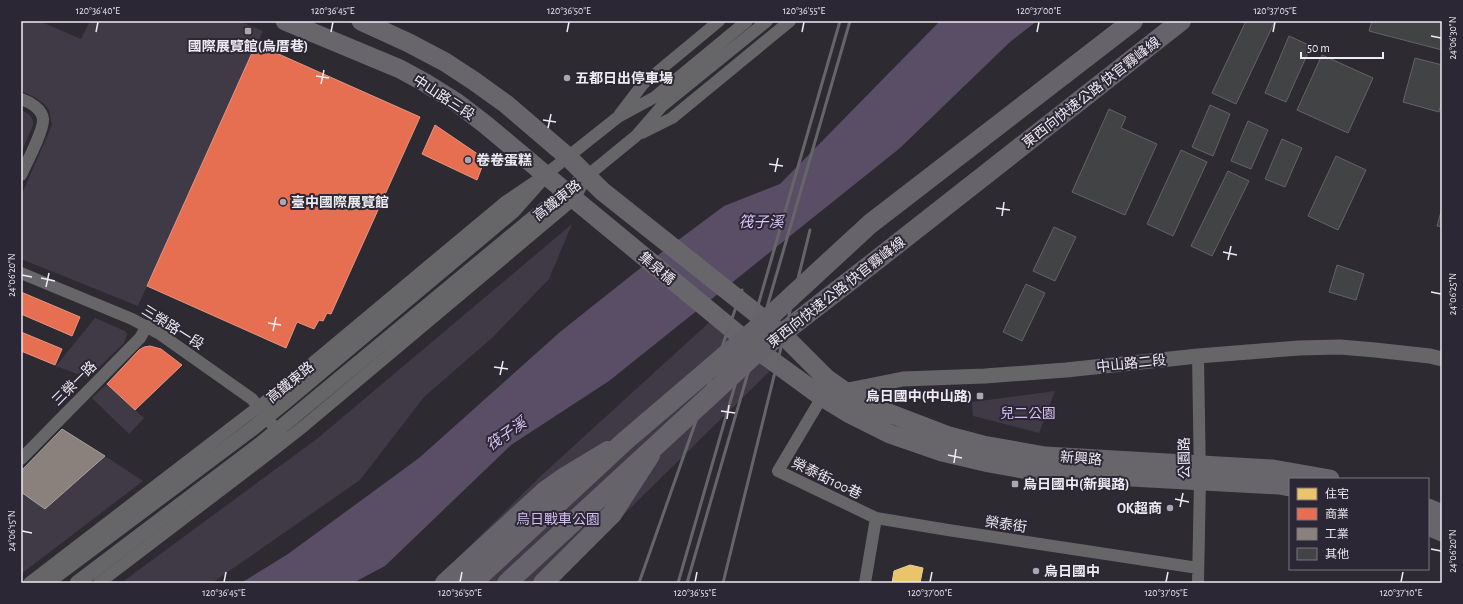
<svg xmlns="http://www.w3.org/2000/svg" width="1463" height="604" font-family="'Alegreya Sans','Noto Sans TC',sans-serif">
  <rect width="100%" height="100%" fill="#2d2a31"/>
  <path fill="#403a47" d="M21 21H39L81 39 90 21H239L263 31 138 306 21 259V196L52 125 49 110 44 104 36 98 21 91Z
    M21 110C28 113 34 117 33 125L21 153Z
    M572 224 549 279 493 337 424 397 360 480 212 583H121L318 438Z
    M95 318 125 331 127 334 124 343 88 378 56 366Z
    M714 318 778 363 554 583H432L543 474Z
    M107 384 144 418 129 434 92 398Z
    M1055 391 1039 433 973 416 972 402Z
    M105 456 143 481 21 574V492Z"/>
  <path fill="#594e66" d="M940 21H1037L1010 42 900 148 609 381 511 445 385 566 353 583H241L288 554 419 458 560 332 638 270 724 206 780 184Z"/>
  <path fill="#e9c46a" stroke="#ebd093" d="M910 565 923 568 920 583H892L894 571Z"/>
  <path fill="#e76f51" stroke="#e99482" d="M256 44 420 117 331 314 327 313 323 321 319 320 314 329 297 322 286 348 147 286Z
    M435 125 485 159 477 180 422 154Z
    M21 292 80 317 72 336 21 314Z
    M21 332 62 349 55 365 21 351Z
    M150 346 161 349 182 365 135 410 107 384 139 350 144 347Z"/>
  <path fill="#8a817c" stroke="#a8a1a0" d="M62 429 105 456 45 509 21 492V471Z"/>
  <path fill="#424344" stroke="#636465" d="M1246 21H1275L1236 104 1212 93Z
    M1372 21H1442V50L1369 31Z
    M1289 36 1311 46 1286 102 1265 93Z
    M1322 55 1373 78 1348 133 1297 110Z
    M1415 58 1442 65V101L1439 112 1403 102Z
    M1210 105 1230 114 1213 156 1192 147Z
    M1109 109 1126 117 1121 128 1157 144 1125 215 1072 192Z
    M1248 121 1268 130 1251 169 1231 161Z
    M1282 139 1302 148 1285 187 1265 179Z
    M1181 150 1207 162 1173 236 1147 224Z
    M1336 156 1366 170 1338 230 1308 216Z
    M1228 171 1249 181 1212 256 1191 246Z
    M1442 208V227L1437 226Z
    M1054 227 1076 237 1055 281 1033 271Z
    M1337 265 1364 274 1356 300 1329 292Z
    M1026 284 1045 293 1022 341 1003 332Z"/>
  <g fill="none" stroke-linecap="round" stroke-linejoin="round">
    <path stroke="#666568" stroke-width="12" d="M21 99C30 102 42 109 43 119 44 130 26 164 21 175
      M620 114 643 84 719 21
      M642 133 672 118 790 21
      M21 273 132 319 160 334 252 399 282 437
      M1198 356 1200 480 1198 583
      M822 397 778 471 876 518
      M21 459 140 338 147 326
      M29 583 275 394 505 202 545 175 618 117 655 97 747 21
      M99 583 271 452 304 426 574 199 587 176 636 136 662 106 767 21
      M865 583 876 518 948 530 1198 568"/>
    <path stroke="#666568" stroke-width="15" d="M838 392 903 379 985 376 1066 370 1198 356 1299 348 1340 347 1375 350 1430 356 1442 359
      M46 583 252 429 284 403 513 211 545 175
      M77 583 263 442 526 224 587 176"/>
    <path stroke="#68666b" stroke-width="19" d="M285 21 400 69 424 82 456 102 486 125 579 203 756 349 822 397 848 413 890 434 942 452 989 463 1040 472 1279 485 1290 487
      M361 21 409 43 445 62 474 81 506 104 568 157 602 191 782 334 826 378 843 390 889 413 949 436 983 445 1045 456 1273 469 1330 479
      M1428 508 1442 514
      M1428 526 1442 532"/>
    <path stroke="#66646a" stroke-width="20" d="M445 583 544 492 565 477 608 451
      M543 583 612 514 650 455"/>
    <path stroke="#666568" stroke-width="3" d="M639 583 742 290
      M678 583 840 21
      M687 583 850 21
      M723 583 810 230"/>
    <path stroke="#66646a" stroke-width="20" d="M472 583 625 441 755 330 870 224 1133 21
      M507 583 754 355 878 259 1181 21"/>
  </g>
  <path fill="none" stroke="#efebf4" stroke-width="1.5" d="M96 32 98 22M331 32 333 22M567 32 569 22M802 32 804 22M1037 32 1039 22M1273 32 1275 22M1431 36 1441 38M316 76 329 78M321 84 324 70M543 120 556 122M548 128 551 114M769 164 783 166M775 172 778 158M996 208 1010 210M1002 216 1004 202M1223 252 1237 255M1228 260 1231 246M22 275 32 277M41 278 55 281M46 287 49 273M1431 292 1441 294M268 323 281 325M273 331 276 317M494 367 508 369M500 375 503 361M721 411 735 413M727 419 729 405M948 455 962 458M954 463 956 449M1175 499 1189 502M1180 507 1183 493M22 531 32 533M1431 549 1441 551M224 582 226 572M460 582 462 572M695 582 697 572M930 582 932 572M1166 582 1168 572M1401 582 1403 572"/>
  <g fill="#aba7b0" stroke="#2c2734" stroke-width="1.5">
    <rect x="244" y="27" width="8" height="8" rx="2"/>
    <circle cx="567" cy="78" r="4"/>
    <circle cx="468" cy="160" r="4"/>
    <circle cx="283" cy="202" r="4"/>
    <rect x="976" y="392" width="8" height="8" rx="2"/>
    <rect x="1011" y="480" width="8" height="8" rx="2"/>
    <circle cx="1170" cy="508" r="4"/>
    <circle cx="1036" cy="571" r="4"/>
  </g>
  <g text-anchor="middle" stroke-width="4" stroke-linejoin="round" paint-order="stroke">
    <g font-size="14" font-weight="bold" fill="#efebf4" stroke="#2c2734" text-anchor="start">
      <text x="248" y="51" text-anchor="middle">國際展覽館(烏厝巷)</text>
      <text x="575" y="83">五都日出停車場</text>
      <text x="476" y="165">卷卷蛋糕</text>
      <text x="291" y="207">臺中國際展覽館</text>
      <text x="972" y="401" text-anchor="end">烏日國中(中山路)</text>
      <text x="1023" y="489">烏日國中(新興路)</text>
      <text x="1162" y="513" text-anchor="end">OK超商</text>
      <text x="1044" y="576">烏日國中</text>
    </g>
    <g font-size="14" fill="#efebf4" stroke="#2c2734">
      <text transform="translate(1091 92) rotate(-38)" y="5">東西向快速公路 快官霧峰線</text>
      <text transform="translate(444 97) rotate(33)" y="5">中山路三段</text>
      <text transform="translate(557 200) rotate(-38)" y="5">高鐵東路</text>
      <text transform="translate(657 268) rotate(40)" y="5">集泉橋</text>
      <text transform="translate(836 292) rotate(-38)" y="5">東西向快速公路 快官霧峰線</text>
      <text transform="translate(173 327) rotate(32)" y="5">三榮路一段</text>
      <text transform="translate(1131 363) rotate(-6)" y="5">中山路二段</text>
      <text transform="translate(290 382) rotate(-39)" y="5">高鐵東路</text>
      <text transform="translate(74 383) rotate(-45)" y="5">三榮一路</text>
      <text transform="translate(1081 458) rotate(4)" y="5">新興路</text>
      <text transform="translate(1184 458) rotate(-91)" y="5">公園路</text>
      <text transform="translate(827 478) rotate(26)" y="5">榮泰街100巷</text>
      <text transform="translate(1006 524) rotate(8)" y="5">榮泰街</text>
    </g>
    <g font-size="14" fill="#d3bef0" stroke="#2c2734">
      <text x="1028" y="418">兒二公園</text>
      <text x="558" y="524">烏日戰車公園</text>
    </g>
    <g font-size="15" font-style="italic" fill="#dbc5f8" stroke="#2c2734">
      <text x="761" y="227">筏子溪</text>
      <text transform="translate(506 434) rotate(-35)" y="5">筏子溪</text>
    </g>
  </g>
  <rect width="1463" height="604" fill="none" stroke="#2c2734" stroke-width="44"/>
  <rect x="1289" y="478" width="140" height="92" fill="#2c2734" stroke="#7a7581"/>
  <rect x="1297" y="488" width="20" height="12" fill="#e9c46a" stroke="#7a7581"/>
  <text x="1325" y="498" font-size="12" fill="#efebf4">住宅</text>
  <rect x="1297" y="508" width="20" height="12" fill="#e76f51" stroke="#7a7581"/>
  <text x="1325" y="518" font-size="12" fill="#efebf4">商業</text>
  <rect x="1297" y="528" width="20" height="12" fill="#8a817c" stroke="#7a7581"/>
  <text x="1325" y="538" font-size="12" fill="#efebf4">工業</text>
  <rect x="1297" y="548" width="20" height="12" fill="#424344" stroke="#7a7581"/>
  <text x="1325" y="558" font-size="12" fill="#efebf4">其他</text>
  <path d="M1301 52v6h82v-6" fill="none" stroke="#efebf4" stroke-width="2"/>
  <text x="1307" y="52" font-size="12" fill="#efebf4" stroke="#2c2734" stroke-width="3" paint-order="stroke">50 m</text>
  <rect x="22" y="22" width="1419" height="560" fill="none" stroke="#efebf4" stroke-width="1.5"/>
  <g font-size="10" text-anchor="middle" fill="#efebf4">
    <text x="98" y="14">120°36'40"E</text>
    <text x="333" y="14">120°36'45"E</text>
    <text x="569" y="14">120°36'50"E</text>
    <text x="804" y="14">120°36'55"E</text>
    <text x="1039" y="14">120°37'00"E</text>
    <text x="1275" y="14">120°37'05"E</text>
    <text transform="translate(1452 38) rotate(-90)" y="4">24°06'30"N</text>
    <text transform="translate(11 275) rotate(-90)" y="4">24°06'20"N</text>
    <text transform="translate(1452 294) rotate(-90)" y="4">24°06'25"N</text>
    <text transform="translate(11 531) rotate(-90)" y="4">24°06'15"N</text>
    <text transform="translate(1452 551) rotate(-90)" y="4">24°06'20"N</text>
    <text x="224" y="596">120°36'45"E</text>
    <text x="460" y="596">120°36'50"E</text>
    <text x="695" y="596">120°36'55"E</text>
    <text x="930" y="596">120°37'00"E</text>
    <text x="1166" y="596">120°37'05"E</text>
    <text x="1401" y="596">120°37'10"E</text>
  </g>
</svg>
